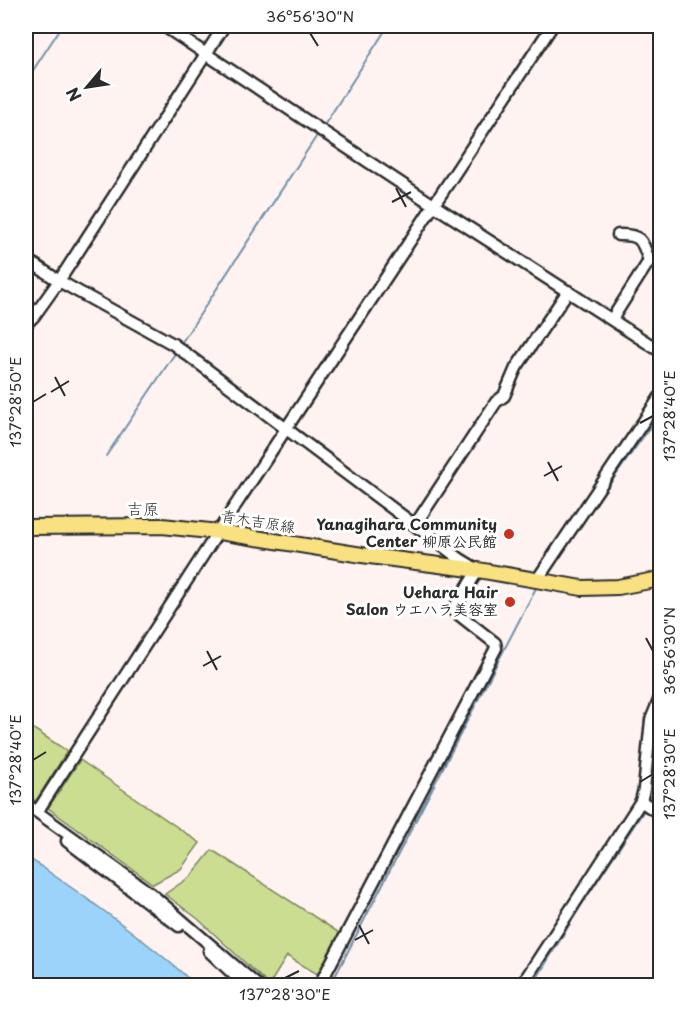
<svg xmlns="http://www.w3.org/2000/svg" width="686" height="1011" font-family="'Playpen Sans','Klee One',sans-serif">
  <rect width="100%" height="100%" fill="#fef3f0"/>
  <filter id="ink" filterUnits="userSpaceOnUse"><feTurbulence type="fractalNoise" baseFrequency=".0167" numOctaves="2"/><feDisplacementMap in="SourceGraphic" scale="12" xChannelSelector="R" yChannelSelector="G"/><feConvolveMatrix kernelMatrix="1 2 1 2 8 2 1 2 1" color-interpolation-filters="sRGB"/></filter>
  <g filter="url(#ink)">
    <path fill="#cbdd91" stroke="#7b845e" stroke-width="1.5" d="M26 724 67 751 36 801 26 794Z
      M80 760 200 843 181 869 153 884 48 808Z
      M212 850 341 934 319 975 287 956 269 985 198 919 165 894 191 876Z"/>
    <path fill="#9cd3fb" stroke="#6f90a8" stroke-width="1.5" d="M26 856C84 896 143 937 196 985H26Z"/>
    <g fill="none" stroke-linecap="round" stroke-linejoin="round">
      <path stroke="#6f90a8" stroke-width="2" d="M26 81 62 26
        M323 127 388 26
        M180 345 318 134
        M106 456 176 352
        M570 540 660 413
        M651 802 660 786
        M330 986 537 586
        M532 986 582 904 645 809"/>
      <defs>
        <path id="minor" d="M164 26 435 206 660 351
          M26 259 59 281 173 344 460 559 478 570 453 610 495 643 496 648 319 986
          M612 319 649 261C642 240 641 234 618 235
          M26 324 34 316 59 281 224 26
          M415 525 496 402 504 396 516 368 568 291
          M537 580 660 397
          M641 801 660 814
          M26 804 150 893 258 986
          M37 812 231 512 552 26
          M67 841 179 926
          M209 951 246 986
          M521 986 641 801 644 789 651 720 660 698"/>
        <path id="major" d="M26 527 162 526 219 532 362 555 478 570 582 588 618 587 660 579"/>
      </defs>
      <use href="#minor" stroke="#2b2b2b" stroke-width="15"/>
      <use href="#major" stroke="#2b2b2b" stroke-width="18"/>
      <use href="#minor" stroke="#fff" stroke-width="10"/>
      <use href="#major" stroke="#f9e181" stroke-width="14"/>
    </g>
  </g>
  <path fill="none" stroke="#2b2b2b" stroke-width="2" d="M310 33 318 46M396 188 406 207M392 202 411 192M55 377 65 396M51 392 69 381M33 402 46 394M640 423 653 416M548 462 558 481M544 476 562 466M646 638 653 651M207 651 217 670M203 666 221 656M33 760 46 752M640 782 653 774M359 925 369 944M355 940 373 930M285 978 299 971"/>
  <g fill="#c8321e" stroke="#fff" stroke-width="2">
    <circle cx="509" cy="534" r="6"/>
    <circle cx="510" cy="602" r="6"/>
  </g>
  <g text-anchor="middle" stroke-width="6" stroke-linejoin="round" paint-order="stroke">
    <g font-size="15" fill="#2b2b2b" stroke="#fff">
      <text transform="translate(258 522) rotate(9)" y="5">青木吉原線</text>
    </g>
    <g font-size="15" font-weight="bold" fill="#2b2b2b" stroke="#fff" text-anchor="end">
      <text x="497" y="530">Yanagihara Community<tspan x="497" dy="17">Center 柳原公民館</tspan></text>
      <text x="498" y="598">Uehara Hair<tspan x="498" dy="17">Salon ウエハラ美容室</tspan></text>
    </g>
    <g font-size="16" fill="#2b2b2b" stroke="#fff">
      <text x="143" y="515">吉原</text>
    </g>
  </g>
  <rect width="686" height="1011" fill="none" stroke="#fff" stroke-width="66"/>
  <g transform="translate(87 87) rotate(241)" stroke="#ffffff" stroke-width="4.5" paint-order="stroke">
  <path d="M0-4.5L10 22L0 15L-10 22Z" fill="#2b2b2b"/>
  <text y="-9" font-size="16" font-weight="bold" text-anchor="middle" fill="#2b2b2b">N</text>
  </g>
  <rect x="33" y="33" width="620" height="945" fill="none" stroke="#2b2b2b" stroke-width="2"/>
  <g font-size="15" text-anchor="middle" fill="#2b2b2b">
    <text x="310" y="22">36°56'30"N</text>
    <text transform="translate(16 402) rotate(-90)" y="5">137°28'50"E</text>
    <text transform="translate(670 416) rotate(-90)" y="5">137°28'40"E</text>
    <text transform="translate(670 651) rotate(-90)" y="5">36°56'30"N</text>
    <text transform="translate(16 760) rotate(-90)" y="5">137°28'40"E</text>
    <text transform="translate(670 774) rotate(-90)" y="5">137°28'30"E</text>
    <text x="285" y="1000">137°28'30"E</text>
  </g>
</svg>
